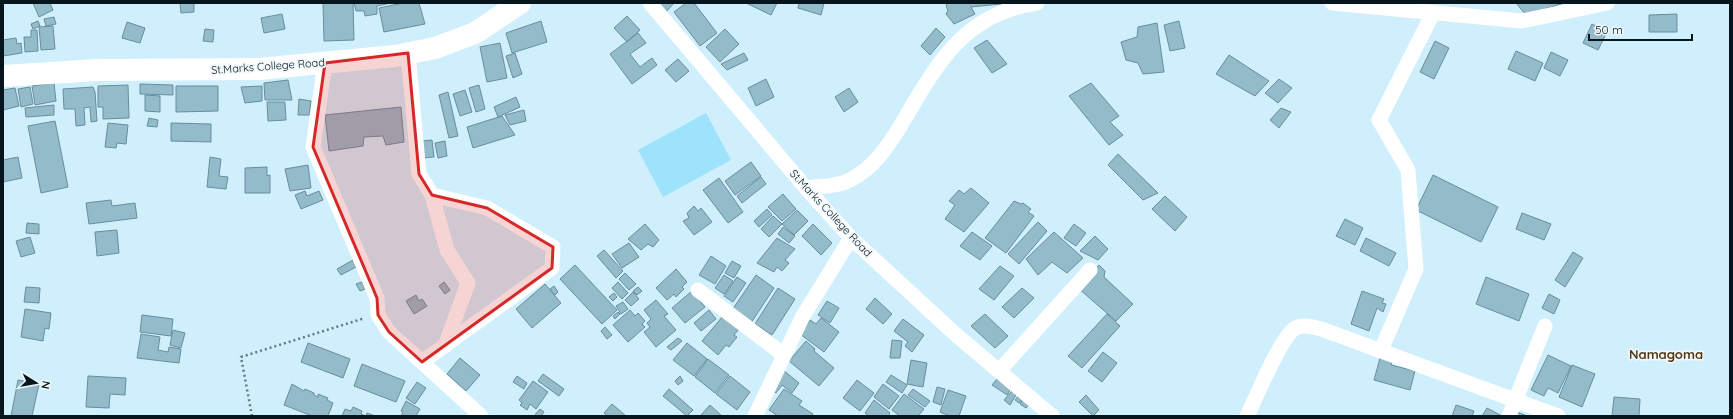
<svg xmlns="http://www.w3.org/2000/svg" width="1733" height="419" font-family="Quicksand,sans-serif">
  <rect width="100%" height="100%" fill="#cfeffc"/>
  <path fill="#9ee2fb" d="M706 113 731 160 663 197 638 150Z"/>
  <path fill="#93bbc9" stroke="#688e9c" d="M33 3H50L53 10 39 17Z
    M180 3H194V12L181 13Z
    M323 3H353L354 40 324 41Z
    M354 3H391L377 6V14L365 16 364 11H356Z
    M403 3H419L425 24 384 32 379 8Z
    M656 3H674L666 12Z
    M686 3H694L717 33 700 46 674 12Z
    M746 3H777L771 15Z
    M799 3H824L821 15 798 8Z
    M948 3H1001V4L971 7 975 14 954 24 946 14 948 11 946 5Z
    M1516 3H1564L1526 15Z
    M282 14 285 29 264 33 261 18Z
    M1677 14V32H1649V15Z
    M627 16 640 30 627 42 614 28Z
    M54 17 56 24 46 26 44 19Z
    M38 21 40 26 33 29 31 24Z
    M541 21 547 42 512 53 506 33Z
    M1179 21 1185 48 1170 51 1164 25Z
    M127 22 145 28 140 43 122 38Z
    M1157 23 1164 72 1143 74 1138 63 1126 60 1121 42 1137 37 1138 27Z
    M1592 24 1607 32 1598 50 1583 43Z
    M53 26 55 49 41 50 39 27Z
    M936 28 945 37 930 55 921 46Z
    M205 29 214 30 213 42 203 41Z
    M725 29 739 44 720 62 706 47Z
    M31 30H37L38 51 25 52 24 37H31Z
    M638 33 646 43 630 54 640 67 652 58 657 65 632 84 610 54Z
    M16 38 17 44 21 43 22 53 3 56V40Z
    M987 40 1007 64 992 73 974 48Z
    M1435 41 1449 48 1434 79 1420 72Z
    M500 43 507 78 487 82 480 47Z
    M1516 51 1543 63 1535 81 1508 69Z
    M1551 52 1568 60 1560 76 1544 68Z
    M515 53 522 74 513 78 506 56Z
    M744 53 748 60 727 70 721 64Z
    M1229 55 1269 81 1255 96 1216 74Z
    M678 59 689 71 676 82 665 70Z
    M766 79 774 97 756 106 748 88Z
    M1279 79 1292 88 1278 103 1265 93Z
    M288 80 292 100H265L264 83Z
    M54 83 56 101 35 105 32 86Z
    M1091 83 1119 116 1110 122 1123 135 1109 145 1069 96Z
    M140 84 173 85V95L140 94Z
    M128 85 129 118 103 119V107H98V86Z
    M479 85 485 109 476 112 469 88Z
    M176 86H218V111L176 112Z
    M262 86V101L245 103 241 87Z
    M30 87 33 104 21 107 18 89Z
    M93 87 95 92 97 121 91 122 90 107 84 108 85 125 76 126 75 109H64L63 89Z
    M15 88 19 106 3 110V90Z
    M849 88 858 102 844 112 835 97Z
    M465 90 472 112 460 116 453 94Z
    M448 92 458 136 449 138 439 95Z
    M145 95 160 96V112L145 111Z
    M516 97 520 107 498 117 494 107Z
    M299 99 311 101 309 115H298Z
    M267 102H285L286 120 268 121Z
    M54 105V115L26 117 25 108Z
    M401 107 404 142 386 145 383 136 364 137 363 146 329 151 325 115Z
    M1281 108 1291 112 1279 128 1270 120Z
    M524 110 526 121 510 125 505 115Z
    M502 116 515 135 473 148 467 127Z
    M149 118 158 120 157 127 147 126Z
    M55 121 68 187 41 193 28 126Z
    M108 123 128 125 126 144 117 143 116 148 105 147Z
    M171 123 211 124V142L171 141Z
    M432 140 434 157 422 158 420 141Z
    M445 141 447 156 438 158 435 143Z
    M1118 154 1158 193 1143 200 1108 165Z
    M18 157 22 178 3 182V160Z
    M210 157 221 159 219 176 228 177 226 189 207 187Z
    M751 162 761 176 735 195 725 181Z
    M308 165 311 188 290 191 285 169Z
    M267 167V176L270 175V193H245V168Z
    M1433 175 1498 207 1481 242 1416 210Z
    M761 177 766 184 742 203 737 196Z
    M719 178 743 212 728 223 703 190Z
    M971 188 989 203 964 232 945 219 955 205 949 201 959 190 964 194Z
    M305 191 307 196 319 191 323 200 301 209 295 195Z
    M783 194 796 209 782 221 768 207Z
    M1165 196 1187 217 1175 231 1152 209Z
    M111 200 112 206 135 203 137 218 89 224 86 203Z
    M1014 201 1021 204 1023 203 1031 209 1028 212 1034 216 1006 253 985 238Z
    M694 206 698 211 701 208 712 222 694 235 683 221 689 218 687 213Z
    M767 209 772 215 759 227 754 221Z
    M797 210 808 221 794 235 782 224Z
    M1522 213 1551 224 1544 240 1516 229Z
    M773 216 782 224 769 237 761 229Z
    M1345 219 1363 228 1355 245 1336 236Z
    M1038 222 1047 231 1019 264 1008 254Z
    M27 223 39 224V234L26 233Z
    M645 224 659 240 653 247 648 244 641 250 628 239Z
    M813 224 832 243 821 255 802 236Z
    M1074 224 1086 233 1076 246 1064 238Z
    M783 227 795 236 789 243 778 234Z
    M117 230 119 253 97 256 95 232Z
    M972 232 992 246 980 260 960 246Z
    M1054 232 1083 258 1067 273 1052 262 1038 275 1026 259Z
    M1095 236 1108 249 1098 260 1080 251Z
    M30 237 35 253 21 257 16 241Z
    M777 238 795 249 785 260 789 263 782 271 777 267 774 272 757 263Z
    M1366 238 1396 253 1389 266 1360 251Z
    M629 243 639 257 622 268 612 254Z
    M604 250 623 271 616 278 597 256Z
    M1573 252 1583 258 1565 287 1555 280Z
    M711 256 726 266 715 284 699 275Z
    M353 260 356 267 341 275 337 269Z
    M732 261 741 266 734 278 725 273Z
    M575 265 617 310 602 324 560 279Z
    M1099 265 1105 271 1104 277 1133 304 1116 321 1078 288Z
    M1000 266 1014 276 994 300 979 289Z
    M676 269 687 282 682 287 684 289 676 297 674 294 667 300 656 288Z
    M625 273 636 284 629 290 619 279Z
    M724 275 733 281 724 294 715 288Z
    M756 275 774 288 751 323 732 310Z
    M737 277 746 283 733 302 724 296Z
    M1486 277 1529 294 1519 321 1476 304Z
    M362 282 365 289 360 291 356 284Z
    M444 282 450 290 445 294 439 286Z
    M618 282 628 293 622 299 612 288Z
    M545 284 561 303 532 328 516 309Z
    M554 286 558 292 555 295 550 289Z
    M26 287 40 288 39 303 24 302Z
    M638 287 642 291 637 295 633 291Z
    M778 288 795 299 772 335 755 324Z
    M1022 288 1034 298 1014 318 1002 307Z
    M692 291 705 307 685 323 672 308Z
    M1362 291 1384 299 1382 303 1386 304 1383 312 1377 308 1369 331 1351 324Z
    M633 292 639 299 631 306 625 300Z
    M614 293 617 297 613 301 609 297Z
    M1549 294 1560 300 1554 314 1542 308Z
    M416 295 419 301 422 299 427 306 414 314 406 301Z
    M875 298 892 314 883 324 866 309Z
    M656 300 668 314 664 316 676 330 656 347 644 332 650 327 647 323 651 319 644 310Z
    M827 301 839 308 830 323 818 315Z
    M623 302 628 309 621 314 616 306Z
    M25 309 51 313 49 329 45 328 43 341 21 337Z
    M630 310 635 316 638 313 645 321 642 324 645 327 628 342 613 325Z
    M709 310 716 319 701 331 694 323Z
    M618 312 620 314 615 319 613 316Z
    M985 314 1008 336 995 348 971 326Z
    M1107 314 1120 326 1082 368 1068 356Z
    M142 315 173 319 171 336 140 332Z
    M723 316 739 329 734 335 737 337 729 347 726 345 718 355 702 341Z
    M821 318 839 332 824 352 800 334 810 320 816 324Z
    M903 319 924 335 912 352 905 346 908 342 894 331Z
    M605 327 612 335 607 339 601 331Z
    M173 330 185 333 181 348 170 345Z
    M141 334 160 337 158 350 168 352 169 347 181 349 179 363 137 358Z
    M678 338 682 341 671 350 667 347Z
    M892 340 902 341 900 358H890Z
    M806 341 815 349 814 351 834 368 819 386 789 361Z
    M308 343 350 359 343 378 301 362Z
    M687 343 707 359 694 376 673 360Z
    M1103 352 1117 363 1102 382 1088 371Z
    M1548 355 1571 366 1558 393 1548 388 1544 396 1531 390Z
    M460 358 480 375 466 391 447 374Z
    M1380 358 1392 361 1391 365 1415 371 1410 390 1374 380Z
    M708 359 729 375 715 393 695 377Z
    M911 360 927 363 923 387 907 384Z
    M362 364 405 381 396 402 354 386Z
    M1572 365 1595 374 1582 407 1559 397Z
    M783 370 799 383 792 393 782 385 776 393 770 388Z
    M543 374 564 389 559 396 538 381Z
    M891 375 907 385 902 393 886 382Z
    M88 376 126 378 125 395 110 394 109 408 86 407Z
    M517 376 527 383 524 389 513 382Z
    M680 376 683 381 678 385 675 381Z
    M730 376 750 392 737 410 716 394Z
    M997 379 1011 389 1007 395 992 385Z
    M18 380 39 384 32 416H11Z
    M857 380 874 393 860 411 843 398Z
    M533 381 548 392 536 409 530 404 527 410 520 405 522 403 519 400Z
    M417 382 426 388 415 404 406 398Z
    M292 384 304 391 305 389 314 393V395L318 397V394L328 398 327 400 333 403 328 416H312L284 405Z
    M883 384 899 396 889 409 874 397Z
    M937 387 945 389 941 405 933 402Z
    M669 389 693 410 687 416 663 396Z
    M784 389 802 401 799 405 813 414 811 416H778L769 410Z
    M913 389 930 401 925 407 908 395Z
    M948 390 966 396 959 416H950L940 412Z
    M1012 391 1016 395 1010 405 1004 400Z
    M904 394 924 409 918 416H900L892 410Z
    M1019 395 1023 398 1019 403 1015 400Z
    M1086 395 1099 410 1093 416 1079 402Z
    M1614 397 1640 399 1639 416H1612Z
    M1023 399 1029 404 1026 408 1020 404Z
    M874 400 890 413 888 416H869L865 413Z
    M406 401 420 409 416 416H401L403 412 401 411Z
    M612 404 626 416H608L604 413Z
    M710 405 722 416H700Z
    M1456 405 1474 411 1472 416H1452Z
    M353 407 362 411 361 414 366 416 367 413 375 416H342L345 409 351 411Z
    M1487 408 1502 416H1482Z
    M540 409 544 412 541 416H534Z
    M1517 412 1527 416H1516Z"/>
  <g fill="none" stroke-linecap="round" stroke-linejoin="round">
    <path stroke="#627982" stroke-width="2.5" stroke-dasharray="2 3" stroke-linecap="butt" d="M252 416 241 357 365 318"/>
    <path stroke="#fff" stroke-width="15" d="M650 3 806 188 851 238 954 333 1052 416
      M1332 3 1522 21 1607 3
      M408 53 419 174 432 195 487 208 553 247 552 268 422 362
      M325 63 313 147 377 298 378 315 389 332 481 416
      M806 188C820 186 837 187 850 180 874 168 888 146 901 125 936 66 962 14 1037 3
      M432 195 447 250 468 283 445 346
      M698 290 784 355
      M1381 350 1416 269 1408 170 1379 120 1433 13
      M999 371 1090 270
      M755 416 803 316 851 238
      M1247 416C1256 398 1280 339 1294 329 1302 323 1315 327 1324 330L1558 416
      M1509 416 1545 326"/>
    <path stroke="#fff" stroke-width="22" d="M3 76 97 70 259 69 395 56 435 48 475 33 520 3"/>
  </g>
  <path fill="#d62828" fill-opacity="0.2" stroke="#d62828" stroke-width="3" stroke-linejoin="round" d="M408 53 419 174 432 195 487 208 553 247 552 268 422 362 389 332 378 315 377 298 313 147 325 63Z"/>
  <g text-anchor="middle" stroke-width="3.5" stroke-linejoin="round" paint-order="stroke">
    <g font-size="11" fill="#07161c" stroke="#f0f8fb">
      <text transform="translate(268 66) rotate(-4)" y="4">St.Marks College Road</text>
      <text transform="translate(831 213) rotate(47)" y="4">St.Marks College Road</text>
    </g>
    <g font-size="13" font-weight="bold" fill="#503715" stroke="#f0f8fb">
      <text x="1666" y="359">Namagoma</text>
    </g>
  </g>
  <rect width="1733" height="419" fill="none" stroke="#07161c" stroke-width="8"/>
  <g transform="translate(36 383) rotate(101)" stroke="#f0f8fb" stroke-width="3" paint-order="stroke">
  <path d="M0-3L7 15L0 10L-7 15Z" fill="#07161c"/>
  <text y="-6" font-size="11" font-weight="bold" text-anchor="middle" fill="#07161c">N</text>
  </g>
  <path d="M1589 34v6h103v-6" fill="none" stroke="#07161c" stroke-width="2"/>
  <text x="1595" y="34" font-size="12" fill="#07161c" stroke="#f0f8fb" stroke-width="3" paint-order="stroke">50 m</text>
</svg>
